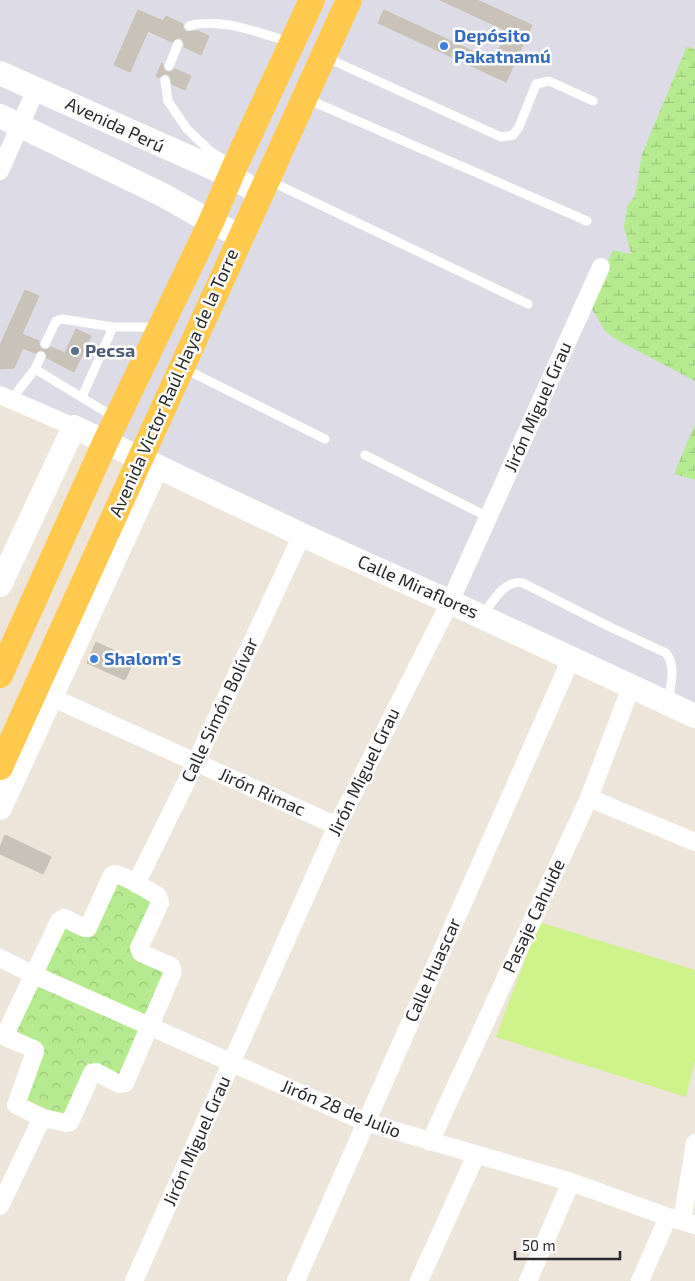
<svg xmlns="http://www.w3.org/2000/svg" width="695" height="1281" font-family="'Exo 2',sans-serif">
  <defs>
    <pattern id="wetland-marsh" width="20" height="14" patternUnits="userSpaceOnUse" patternTransform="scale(1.25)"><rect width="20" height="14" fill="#b5ea90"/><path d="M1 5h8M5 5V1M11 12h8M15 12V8" fill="none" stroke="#9cc97c"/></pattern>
    <pattern id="park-crowns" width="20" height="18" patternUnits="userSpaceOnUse" patternTransform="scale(1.25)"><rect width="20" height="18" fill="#b5ea90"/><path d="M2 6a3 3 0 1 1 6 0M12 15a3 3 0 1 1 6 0" fill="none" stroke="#9cc97c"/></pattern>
  </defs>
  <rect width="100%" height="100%" fill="#ede4da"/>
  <path fill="#dddbe5" d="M0 0H695V708L0 387Z"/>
  <path fill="url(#wetland-marsh)" d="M687 46 695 50V381L617 340 605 331 589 304 613 250 631 254 624 227 627 206 635 196 642 154Z
    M695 424V480L674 474Z"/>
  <path fill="url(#park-crowns)" d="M116 879 156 899 133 952 167 970 122 1078 88 1063 64 1117 25 1099 45 1047 15 1030 63 924 91 935Z"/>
  <path fill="#cdf38a" d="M539 922 695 970V1060L686 1097 496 1037Z"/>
  <path fill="#c8c2b9" stroke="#c9c0b3" d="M440 0H477L532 25 506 82 378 23 384 10 494 61 507 31Z
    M138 10 163 21 166 16 183 24V28L186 32 198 31 209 36 201 55 184 47V43L181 38H177L172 42 148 31 130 72 114 65Z
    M162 63 164 69 166 72H170L175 69 191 76 185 90 172 84 170 77 168 74H164L159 78 156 76Z
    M25 290 39 296 22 334 39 341V345L42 349 46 350 51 347 65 353 76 329 91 336 74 372 47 358V355L44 351 40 350 35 353 23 348 14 368 0 369V345Z
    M96 642 134 660 125 680 87 663Z
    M5 835 51 857 43 874 0 854V847Z"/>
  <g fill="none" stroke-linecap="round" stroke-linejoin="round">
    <path stroke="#fff" stroke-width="9" d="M189 26C221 17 259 33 290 42
      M325 57 501 137 513 135 519 127 536 84 549 81 593 101
      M169 66 178 44
      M165 80 168 101 187 129 210 151 234 166
      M307 99 587 221
      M270 181 528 304
      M45 344 56 321 62 319 113 327H158
      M35 369 114 417
      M185 369 325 439
      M82 397 113 327
      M11 400 35 369 41 356
      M365 455 488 517
      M482 616C492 603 504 579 523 583L610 627 666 653C677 667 670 686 668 702"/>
    <path stroke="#fff" stroke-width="18" d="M0 171 36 89
      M0 395 74 427
      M51 697 337 826
      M589 798 695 842
      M115 874C127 876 147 890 158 896L160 903 139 948 141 953 171 966 173 972 125 1083 119 1084 96 1072 92 1073 70 1122 67 1123 42 1118 16 1105 35 1052 34 1049 7 1038 5 1035 59 921 64 918 85 928H88L112 875Z
      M136 884 196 762 302 535
      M0 958 32 974 365 1122 571 1182 668 1217 695 1225
      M430 1142 589 798 631 687
      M0 1206 42 1118
      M682 1221 695 1143
      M134 1281 337 826 450 602 601 267
      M296 1281 571 659
      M419 1281 476 1155
      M528 1281 571 1182
      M640 1281 668 1217"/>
    <path stroke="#fff" stroke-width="24" d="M0 73 231 176 261 194
      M0 116 163 195 211 222 241 236
      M0 585 74 427 302 535 450 602 695 716
      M0 808 157 466"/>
    <path stroke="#ffca4d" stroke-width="26" d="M0 675 105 443 211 222 234 168 312 0
      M0 767 349 0"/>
  </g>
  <g fill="#3f7fe0" stroke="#fff" stroke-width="2">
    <circle cx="444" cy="46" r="5"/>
    <circle cx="94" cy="659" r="5"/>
  </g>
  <circle fill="#5c6f8a" stroke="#fff" stroke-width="2" cx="75" cy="351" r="5"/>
  <g text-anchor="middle" stroke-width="5" stroke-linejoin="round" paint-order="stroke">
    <g font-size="18" font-weight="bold" fill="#366cbe" stroke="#fff" text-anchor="start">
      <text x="454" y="42">Depósito<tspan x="454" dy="21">Pakatnamú</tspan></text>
      <text x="104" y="665">Shalom's</text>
    </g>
    <g font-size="18" fill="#2a2a2a" stroke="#fff">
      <text transform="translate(115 125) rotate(25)" y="6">Avenida Perú</text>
      <text transform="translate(174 383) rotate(-66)" y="6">Avenida Victor Raúl Haya de la Torre</text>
      <text transform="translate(538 407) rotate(-66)" y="6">Jirón Miguel Grau</text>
      <text transform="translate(418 587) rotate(24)" y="6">Calle Miraflores</text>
      <text transform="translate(220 710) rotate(-65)" y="6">Calle Simón Bolívar</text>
      <text transform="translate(364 772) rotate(-64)" y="6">Jirón Miguel Grau</text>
      <text transform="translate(262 792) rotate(24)" y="6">Jirón Rimac</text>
      <text transform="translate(534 916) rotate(-65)" y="6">Pasaje Cahuide</text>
      <text transform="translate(433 970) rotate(-66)" y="6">Calle Huascar</text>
      <text transform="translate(341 1109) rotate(22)" y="6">Jirón 28 de Julio</text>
      <text transform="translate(197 1141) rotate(-66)" y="6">Jirón Miguel Grau</text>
    </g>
    <g font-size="18" font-weight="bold" fill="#4e5e75" stroke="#fff" text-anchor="start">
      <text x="85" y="357">Pecsa</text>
    </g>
  </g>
  <path d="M515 1251v8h105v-8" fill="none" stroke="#2a2a2a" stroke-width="2.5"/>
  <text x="522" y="1251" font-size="15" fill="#2a2a2a" stroke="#ffffff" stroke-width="4" paint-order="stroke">50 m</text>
</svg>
